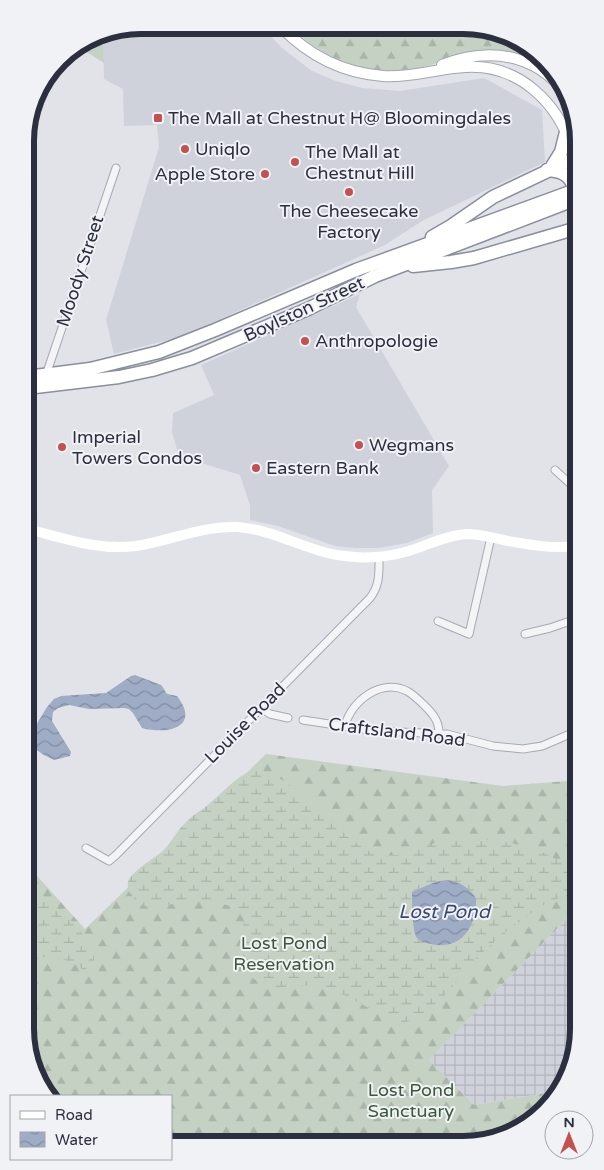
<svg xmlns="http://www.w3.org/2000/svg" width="604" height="1170" font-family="'Varela Round',sans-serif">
  <defs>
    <pattern id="industrial-grid" width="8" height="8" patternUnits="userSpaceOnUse" patternTransform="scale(1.25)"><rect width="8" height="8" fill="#cfd2da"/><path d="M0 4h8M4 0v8" fill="none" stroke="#b2b5bc"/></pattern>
    <pattern id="forest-firs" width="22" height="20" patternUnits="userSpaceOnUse" patternTransform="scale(1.25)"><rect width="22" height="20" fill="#c5d2c3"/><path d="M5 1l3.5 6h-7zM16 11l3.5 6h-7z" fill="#a9b5a9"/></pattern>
    <pattern id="wetland-marsh" width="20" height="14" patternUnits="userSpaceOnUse" patternTransform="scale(1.25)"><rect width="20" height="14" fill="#c5d2c3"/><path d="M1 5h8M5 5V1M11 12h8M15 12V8" fill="none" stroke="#a9b5a9"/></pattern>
    <pattern id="water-waves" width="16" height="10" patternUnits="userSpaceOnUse" patternTransform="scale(1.25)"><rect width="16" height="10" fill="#9facc6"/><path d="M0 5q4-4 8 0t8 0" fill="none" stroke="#828ca2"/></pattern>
  </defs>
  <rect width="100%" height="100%" fill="#e1e3e9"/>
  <path fill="#cfd2da" d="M141 25 261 26 282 48 312 71 336 81 362 88 400 91 484 78 542 110 545 162 422 221 385 245 183 336 114 354 106 320 159 147 157 125 124 126 123 89 104 79 103 32Z
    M360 294 356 307 449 466 432 490 433 533 407 543 378 548H354L335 546 278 526 250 520V505L240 475 179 456 172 432 173 413 214 395 201 365Z"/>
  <path fill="url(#industrial-grid)" d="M578 907 579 1037 558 1091 474 1105 429 1060Z"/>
  <path fill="#c5d2c3" d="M103 32 104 63 77 46 97 34Z"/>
  <path fill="url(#forest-firs)" fill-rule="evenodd" d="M289 26 485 27 540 54 550 70C525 51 494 45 463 54 450 58 437 64 423 67 370 78 328 62 289 26Z
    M266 754 503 786 568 781 577 776 578 907 429 1060 474 1105 558 1091 555 1100 500 1139 171 1143V1096H51L31 1066 30 868 85 929ZM446 880 455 881 465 886 413 928 412 901Z"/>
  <path fill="url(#wetland-marsh)" fill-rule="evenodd" d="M252 770C285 769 325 818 350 838 361 846 369 854 383 855 408 858 430 841 453 839 484 836 579 846 575 891L539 907 508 930 473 961 449 991 431 1008 417 1017 404 1023 397 1024 391 1023 373 1010 328 987 312 985 275 988 266 986 254 979 241 962 239 956V948L245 917 240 910C225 904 209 898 192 899 181 901 155 910 148 907 138 904 126 894 128 882 130 873 152 859 159 854 170 846 176 831 186 822 193 814 203 810 210 803 224 791 235 778 252 770ZM412 901 423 942C410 931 415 917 412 901Z
    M30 896H41L45 898C62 913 98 940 94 965L90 969 83 970C71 958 47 956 30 958Z"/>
  <path fill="url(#water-waves)" d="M135 675 161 685C169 695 162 693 177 696 201 727 168 735 142 728L133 713 129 709 124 708 89 709 69 705 58 708 53 712 52 721 71 752 70 756 54 760 44 755 35 749 31 741 32 732 47 707 54 699 61 696 106 693 131 676Z
    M446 880C459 881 468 887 476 898 477 926 462 951 431 944 426 943 421 942 417 938 412 931 412 902 412 892L435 882Z"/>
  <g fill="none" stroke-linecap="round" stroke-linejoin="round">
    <defs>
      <path id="street" d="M46 375 116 168
        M555 470 575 488
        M438 621 469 634 491 537
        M525 634 550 628 576 619
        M260 708 270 714 288 718
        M303 720 375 731 447 734 493 746 523 749 542 746 577 731
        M345 726C351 701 381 678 407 691 414 695 420 701 425 706 433 714 439 721 439 733
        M86 848 109 861 116 855 370 598C380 585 379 573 379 557"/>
      <path id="primary" d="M280 26C308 55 343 73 383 76 412 78 438 68 466 67 519 64 559 103 573 152
        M442 65C493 45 544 55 573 105"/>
      <path id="highway" d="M551 168 561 152 566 132
        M547 170C559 171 568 173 573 185
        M432 237 451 226 493 197 573 159
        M413 266 451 262 474 258 574 229
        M27 377 90 369 159 352 215 330 356 270 573 191
        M27 388 119 377 152 370 192 358 308 309 375 276 574 200"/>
    </defs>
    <use href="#street" stroke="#a7a9b3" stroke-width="9"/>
    <use href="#primary" stroke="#a1a6b3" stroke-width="12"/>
    <use href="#highway" stroke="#8a8f9e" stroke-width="15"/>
    <use href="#street" stroke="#f4f4f7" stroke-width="7"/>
    <path stroke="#fff" stroke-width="10" d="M28 529C63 538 99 551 136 546 170 541 201 526 236 527 274 529 307 552 345 556 366 559 388 557 409 551 428 545 447 535 467 534 481 534 494 538 508 541 530 545 553 549 576 546"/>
    <use href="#primary" stroke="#fff" stroke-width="10"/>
    <use href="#highway" stroke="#fff" stroke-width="12"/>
  </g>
  <g fill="#c35152" stroke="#f1f2f6" stroke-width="2">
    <rect x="153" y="113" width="10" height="10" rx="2.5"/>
    <circle cx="185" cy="149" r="5"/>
    <circle cx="295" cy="162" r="5"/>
    <circle cx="265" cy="174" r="5"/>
    <circle cx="349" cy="192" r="5"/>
    <circle cx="305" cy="341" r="5"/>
    <circle cx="359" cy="445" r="5"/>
    <circle cx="62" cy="447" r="5"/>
    <circle cx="256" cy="468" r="5"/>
  </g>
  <g text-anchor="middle" stroke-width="4" stroke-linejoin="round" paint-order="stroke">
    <g font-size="18" fill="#2b2f3f" stroke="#f1f2f6" text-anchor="start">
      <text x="168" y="124">The Mall at Chestnut H@ Bloomingdales</text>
      <text x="195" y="155">Uniqlo</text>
      <text x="305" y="158">The Mall at<tspan x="305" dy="21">Chestnut Hill</tspan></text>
      <text x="255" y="180" text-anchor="end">Apple Store</text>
      <text x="349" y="217" text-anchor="middle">The Cheesecake<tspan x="349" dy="21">Factory</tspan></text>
      <text x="315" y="347">Anthropologie</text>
      <text x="72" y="443">Imperial<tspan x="72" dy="21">Towers Condos</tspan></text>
      <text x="369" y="451">Wegmans</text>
      <text x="266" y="474">Eastern Bank</text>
    </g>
    <g font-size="18" fill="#2b2f3f" stroke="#f1f2f6">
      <text transform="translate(80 271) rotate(-72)" y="6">Moody Street</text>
      <text transform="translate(304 309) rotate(-25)" y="6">Boylston Street</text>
      <text transform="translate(245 723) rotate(-45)" y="6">Louise Road</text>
      <text transform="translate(397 732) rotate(7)" y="6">Craftsland Road</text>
    </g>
    <g font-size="18" fill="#3b5939" stroke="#f1f2f6">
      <text x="284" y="949">Lost Pond<tspan x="284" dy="21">Reservation</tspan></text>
      <text x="411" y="1096">Lost Pond<tspan x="411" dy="21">Sanctuary</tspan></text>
    </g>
    <g font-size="19" font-style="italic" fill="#38496f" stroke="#f1f2f6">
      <text x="444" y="918">Lost Pond</text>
    </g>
  </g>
  <path d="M0 0H604V1170H0ZM141 34H463A107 107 0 0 1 570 141V1029A107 107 0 0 1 463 1136H141A107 107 0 0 1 34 1029V141A107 107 0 0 1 141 34Z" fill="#f1f2f6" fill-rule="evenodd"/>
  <path fill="none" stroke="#2b2f3f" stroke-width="6" d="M141 34H463A107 107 0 0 1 570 141V1029A107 107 0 0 1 463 1136H141A107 107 0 0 1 34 1029V141A107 107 0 0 1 141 34Z"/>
  <rect x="10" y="1095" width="162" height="65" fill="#f1f2f6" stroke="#a2a4ad"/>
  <rect x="20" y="1111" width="25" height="8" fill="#ffffff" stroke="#a2a4ad"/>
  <text x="55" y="1120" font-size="15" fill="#2b2f3f">Road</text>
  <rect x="20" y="1132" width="25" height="15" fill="url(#water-waves)" stroke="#a2a4ad"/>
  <text x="55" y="1145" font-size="15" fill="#2b2f3f">Water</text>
  <g transform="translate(569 1135)"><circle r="24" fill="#f1f2f6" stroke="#a2a4ad"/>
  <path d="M0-4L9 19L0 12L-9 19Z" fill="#c35152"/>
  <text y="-8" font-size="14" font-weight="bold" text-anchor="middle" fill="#2b2f3f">N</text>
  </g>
</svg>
